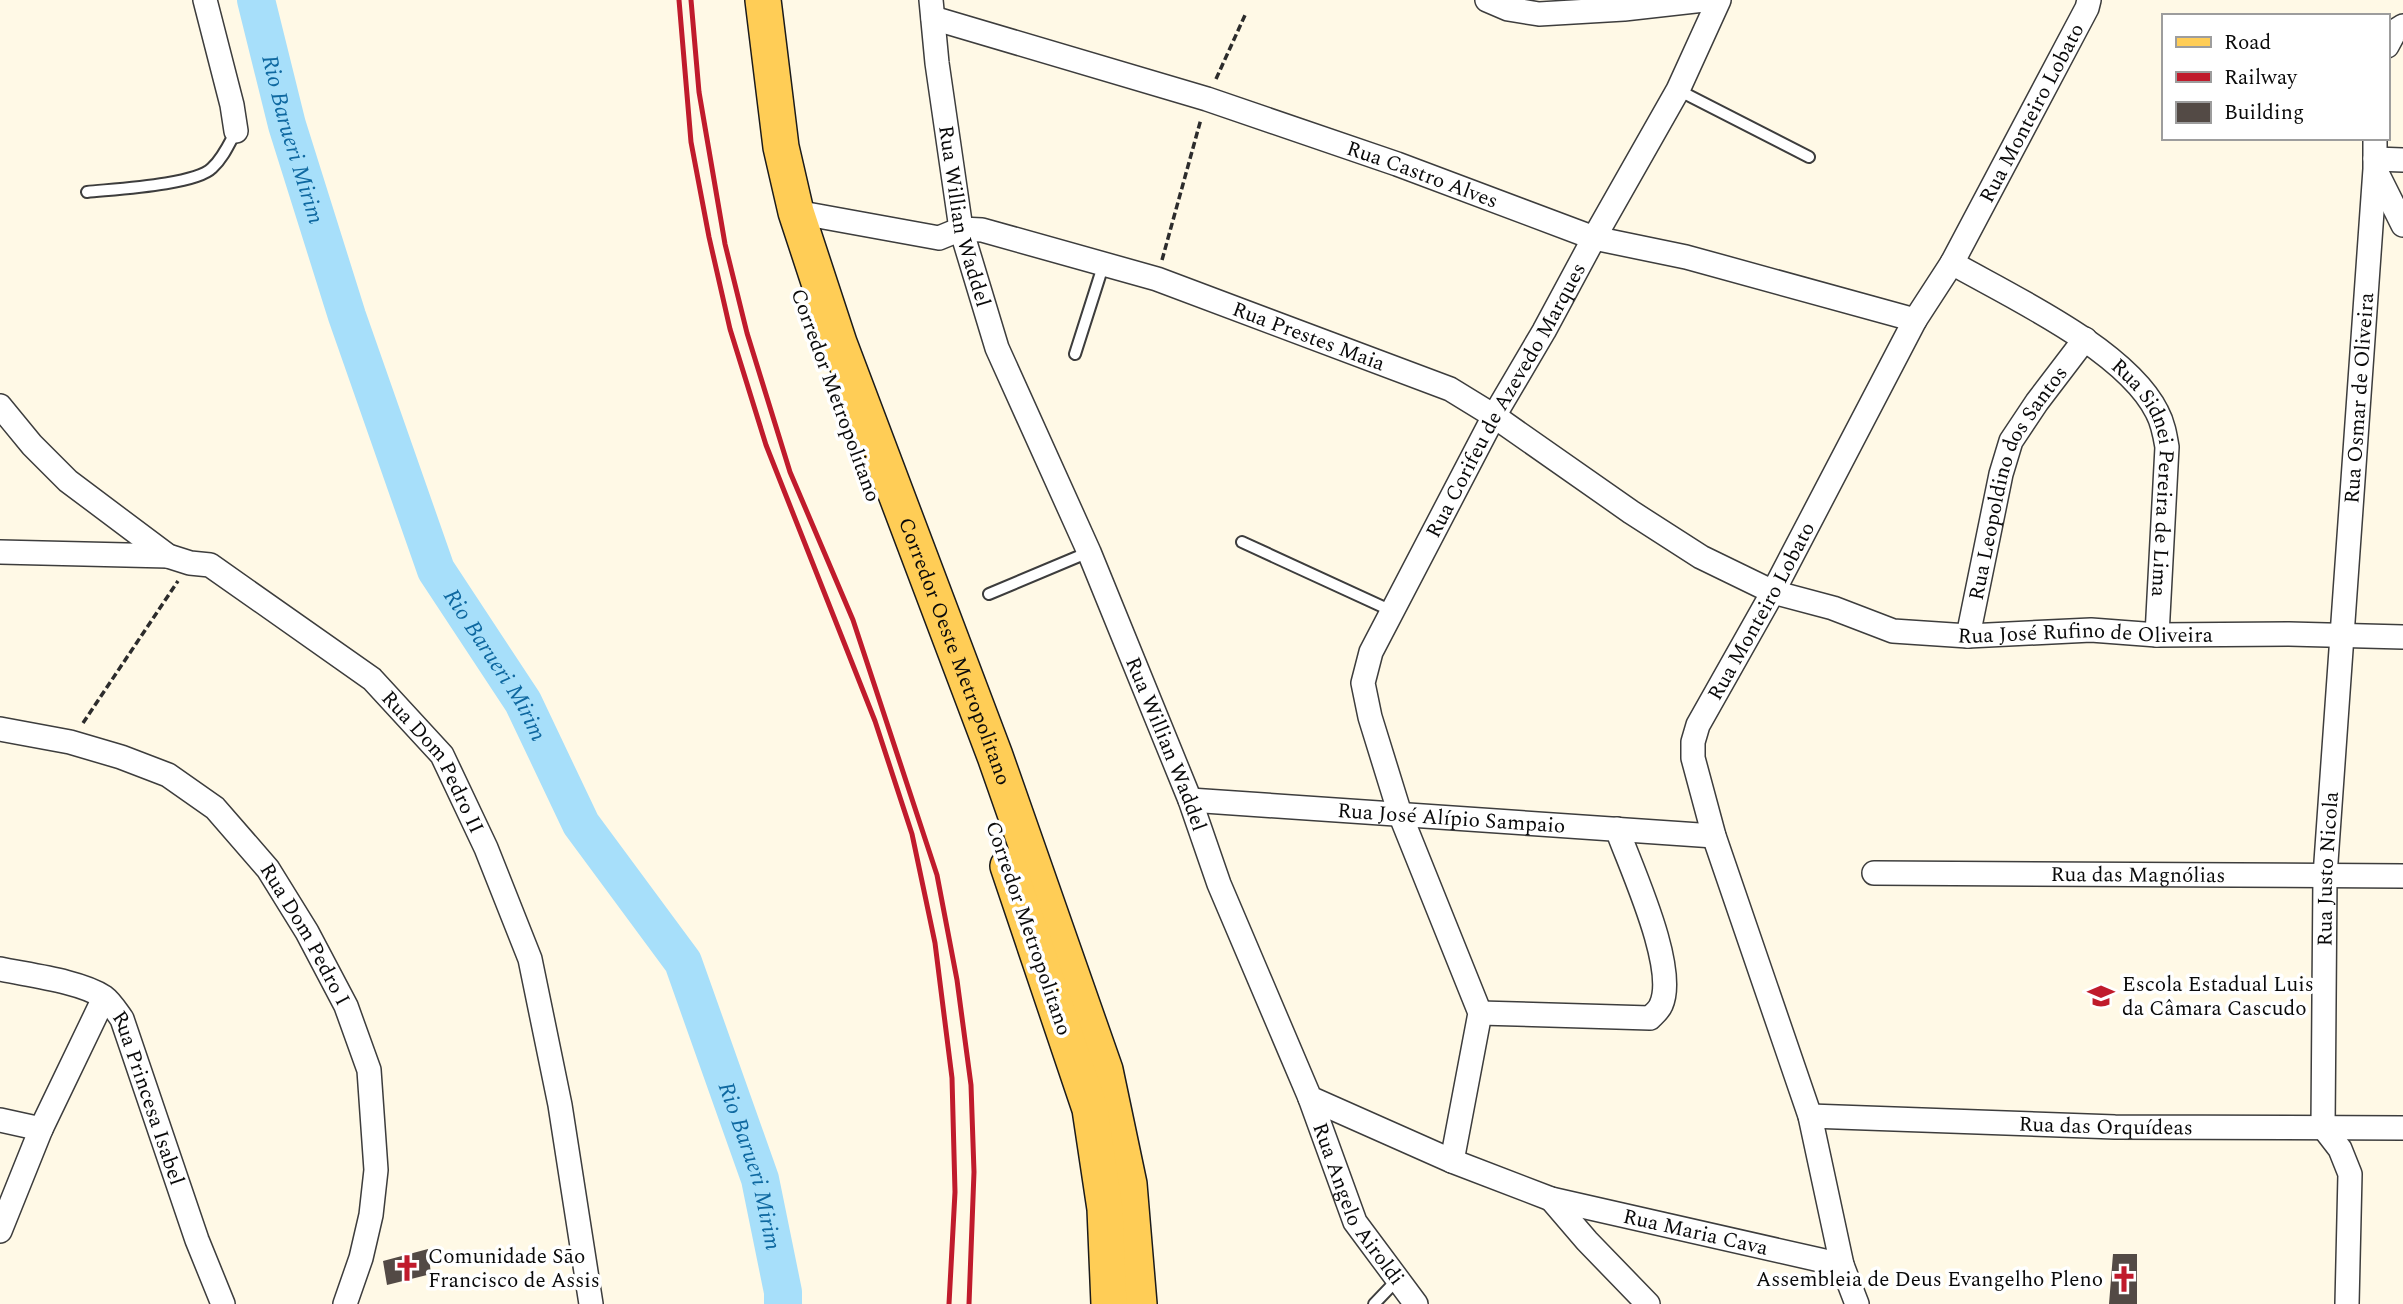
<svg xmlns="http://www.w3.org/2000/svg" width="2403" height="1304" font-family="Spectral,serif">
  <rect width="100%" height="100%" fill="#fff9e6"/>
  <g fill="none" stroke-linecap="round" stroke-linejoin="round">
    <path stroke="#a7dffa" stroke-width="38" id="s1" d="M256 0 287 125 347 316 436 570 523 702 581 824 683 962 760 1179 783 1292V1304"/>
  </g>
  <path fill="#534a45" d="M428 1249 431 1274 387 1285 383 1261Z
    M2113 1254H2137V1304H2109Z"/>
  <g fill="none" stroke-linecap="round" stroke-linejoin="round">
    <defs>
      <path id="service" d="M1678 90 1809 157
        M87 192C114 189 195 185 212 168 223 158 229 144 236 131
        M1075 354 1104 263
        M1242 542 1392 611
        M989 594 1089 552
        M1374 1304 1397 1280"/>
      <g id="minor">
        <path d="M205 0 232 105 236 131"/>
        <path id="s2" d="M931 0 937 63 961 229 997 348 1089 552 1190 800 1219 884 1310 1098 1452 1161 1551 1199 1842 1265"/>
        <path d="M1487 0 1508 9 1539 14 1624 9 1704 0"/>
        <path id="s3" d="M933 18 1207 99 1397 164 1594 238 1686 257 1915 320"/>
        <path d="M2387 46 2395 31 2403 26"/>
        <path d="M2375 159 2403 160"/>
        <path d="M2376 171 2403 225"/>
        <path id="s4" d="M796 212 939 238 961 229 982 230 1157 279 1450 389 1494 416 1631 512 1701 557 1773 592 1833 608 1893 631 1968 636 2091 630 2157 635 2289 634 2403 637"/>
        <path id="s5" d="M1952 263C2012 297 2126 350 2157 412 2163 423 2165 435 2167 447L2157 635"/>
        <path id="s6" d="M0 406 32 445 68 481 168 556 190 563 210 565 372 679 442 755 486 848 530 959 560 1105 591 1304"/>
        <path d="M0 552 168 556"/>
        <path id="s7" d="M1968 636 2001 474 2011 441 2037 402 2085 339"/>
        <path id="s8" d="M0 729 70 742 121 757 168 775 215 808 268 869 307 932 346 1006 369 1070 376 1170 371 1215 361 1258 345 1304"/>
        <path id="s9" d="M1190 800 1714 836"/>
        <path id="s10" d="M1874 873 2403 876"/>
        <path id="s11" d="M0 969C28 975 80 981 104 997 111 1002 117 1012 122 1019L197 1240 223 1304"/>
        <path d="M1480 1013 1650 1018C1654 1014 1659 1010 1661 1005 1678 968 1631 868 1617 829"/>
        <path id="s12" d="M1310 1098 1355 1222 1416 1304"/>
        <path id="s13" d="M1810 1116 2115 1127 2403 1128"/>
        <path d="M0 1120 41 1129"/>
        <path id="s14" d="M1452 1161 1480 1013 1400 814 1370 717 1363 683 1371 652 1494 416 1544 331 1594 238 1678 90 1719 0"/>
        <path d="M1551 1199 1587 1241 1648 1304"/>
        <path d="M0 1231 41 1129 104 998"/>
        <path id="s15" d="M1857 1304 1842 1265 1810 1116 1714 836 1693 758V742L1698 725 1773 592 1915 320 1952 263 2087 8 2089 0"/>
        <path id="s16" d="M2347 1304 2350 1174 2340 1149 2323 1127 2325 876 2375 169V138"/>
      </g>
      <g id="primary">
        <path id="s17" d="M763 0 781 147 796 212 839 343 995 756 1105 1070 1129 1184 1139 1304"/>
        <path d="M1008 866 1090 1109 1105 1209 1109 1304"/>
      </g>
    </defs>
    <use href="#service" stroke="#3d3d3d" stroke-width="14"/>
    <use href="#minor" stroke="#3d3d3d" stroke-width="26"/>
    <use href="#primary" stroke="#1b1b1b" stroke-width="38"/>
    <path stroke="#2c2c2c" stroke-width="3.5" stroke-dasharray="7 3.5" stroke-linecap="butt" d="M1216 79 1246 13
      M1162 260 1201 119
      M83 723 178 581"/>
    <use href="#service" stroke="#fff" stroke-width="10"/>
    <use href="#minor" stroke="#fff" stroke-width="23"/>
    <use href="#primary" stroke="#ffcd56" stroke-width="35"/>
    <path stroke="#c01b2c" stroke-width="5" d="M679 0 691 142 709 237 730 329 766 445 875 721 912 834 935 943 952 1078 955 1192 949 1304
      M691 0 699 92 725 244 747 333 790 472 853 620 937 875 957 980 971 1085 974 1172 969 1304"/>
  </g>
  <defs>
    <symbol id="school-bare" viewBox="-9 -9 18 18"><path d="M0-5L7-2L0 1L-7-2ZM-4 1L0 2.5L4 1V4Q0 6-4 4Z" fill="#c01b2c" stroke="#fff" stroke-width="2.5" paint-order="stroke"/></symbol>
    <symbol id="church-bare" viewBox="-9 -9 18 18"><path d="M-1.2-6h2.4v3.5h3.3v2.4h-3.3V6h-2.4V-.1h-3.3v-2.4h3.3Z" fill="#c01b2c" stroke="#fff" stroke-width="2.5" paint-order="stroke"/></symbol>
  </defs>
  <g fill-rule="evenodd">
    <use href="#school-bare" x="2082" y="977" width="38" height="38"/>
    <use href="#church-bare" x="388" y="1249" width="38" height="38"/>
    <use href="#church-bare" x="2105" y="1260" width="38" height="38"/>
  </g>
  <g text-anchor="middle" stroke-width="7" stroke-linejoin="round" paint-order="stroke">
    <g font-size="21" fill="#0a0a0a" stroke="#fff">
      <text dy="7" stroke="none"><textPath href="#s15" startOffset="1302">Rua Monteiro Lobato</textPath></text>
      <text dy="7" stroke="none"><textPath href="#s3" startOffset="514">Rua Castro Alves</textPath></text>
      <text dy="7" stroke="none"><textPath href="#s2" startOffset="219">Rua Willian Waddel</textPath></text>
      <text dy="7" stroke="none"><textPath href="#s4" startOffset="534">Rua Prestes Maia</textPath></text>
      <text transform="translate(836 395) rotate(70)" y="7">Corredor Metropolitano</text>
      <text dy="7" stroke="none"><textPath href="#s16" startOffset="915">Rua Osmar de Oliveira</textPath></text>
      <text dy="7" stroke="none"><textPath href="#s14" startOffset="819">Rua Corifeu de Azevedo Marques</textPath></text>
      <text dy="7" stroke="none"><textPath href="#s5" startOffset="317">Rua Sidnei Pereira de Lima</textPath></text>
      <text dy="7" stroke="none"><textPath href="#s7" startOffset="163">Rua Leopoldino dos Santos</textPath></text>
      <text dy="7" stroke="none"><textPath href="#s15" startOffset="735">Rua Monteiro Lobato</textPath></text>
      <text dy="7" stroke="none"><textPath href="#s4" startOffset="1386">Rua José Rufino de Oliveira</textPath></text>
      <text dy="7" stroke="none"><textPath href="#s17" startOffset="682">Corredor Oeste Metropolitano</textPath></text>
      <text dy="7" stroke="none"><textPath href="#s2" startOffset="786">Rua Willian Waddel</textPath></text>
      <text dy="7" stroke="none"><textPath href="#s6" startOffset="572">Rua Dom Pedro II</textPath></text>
      <text dy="7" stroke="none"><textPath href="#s9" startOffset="262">Rua José Alípio Sampaio</textPath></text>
      <text dy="7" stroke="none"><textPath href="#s16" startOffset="443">Rua Justo Nicola</textPath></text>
      <text dy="7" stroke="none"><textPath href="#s10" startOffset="264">Rua das Magnólias</textPath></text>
      <text transform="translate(1029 928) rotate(71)" y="7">Corredor Metropolitano</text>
      <text dy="7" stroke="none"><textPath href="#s8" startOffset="388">Rua Dom Pedro I</textPath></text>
      <text dy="7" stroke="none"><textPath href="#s11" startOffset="220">Rua Princesa Isabel</textPath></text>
      <text dy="7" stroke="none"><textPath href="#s13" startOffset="296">Rua das Orquídeas</textPath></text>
      <text dy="7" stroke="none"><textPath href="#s12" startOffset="117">Rua Angelo Airoldi</textPath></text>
      <text dy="7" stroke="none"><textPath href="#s2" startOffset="1578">Rua Maria Cava</textPath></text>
    </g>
    <g font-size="21" fill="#0a0a0a" stroke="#fff" text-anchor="start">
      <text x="2122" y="991">Escola Estadual Luis<tspan x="2122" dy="24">da Câmara Cascudo</tspan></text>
      <text x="428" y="1263">Comunidade São<tspan x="428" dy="24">Francisco de Assis</tspan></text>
      <text x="2103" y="1286" text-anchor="end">Assembleia de Deus Evangelho Pleno</text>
    </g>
    <g font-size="23" font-style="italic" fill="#0e68a0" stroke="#fff">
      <text dy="8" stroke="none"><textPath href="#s1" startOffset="144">Rio Barueri Mirim</textPath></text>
      <text dy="8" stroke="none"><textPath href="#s1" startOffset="710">Rio Barueri Mirim</textPath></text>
      <text dy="8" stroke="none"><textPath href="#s1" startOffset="1278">Rio Barueri Mirim</textPath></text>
    </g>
  </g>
  <rect x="2162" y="14" width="228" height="126" fill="#ffffff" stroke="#9d9d9d" stroke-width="2"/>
  <rect x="2176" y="37" width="35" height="10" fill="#ffcd56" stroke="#9d9d9d" stroke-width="2"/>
  <text x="2224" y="49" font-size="21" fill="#0a0a0a">Road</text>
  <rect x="2176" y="72" width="35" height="10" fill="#c01b2c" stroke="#9d9d9d" stroke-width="2"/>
  <text x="2224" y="84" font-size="21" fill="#0a0a0a">Railway</text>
  <rect x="2176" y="102" width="35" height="21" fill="#534a45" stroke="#9d9d9d" stroke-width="2"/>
  <text x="2224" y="119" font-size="21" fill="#0a0a0a">Building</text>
</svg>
